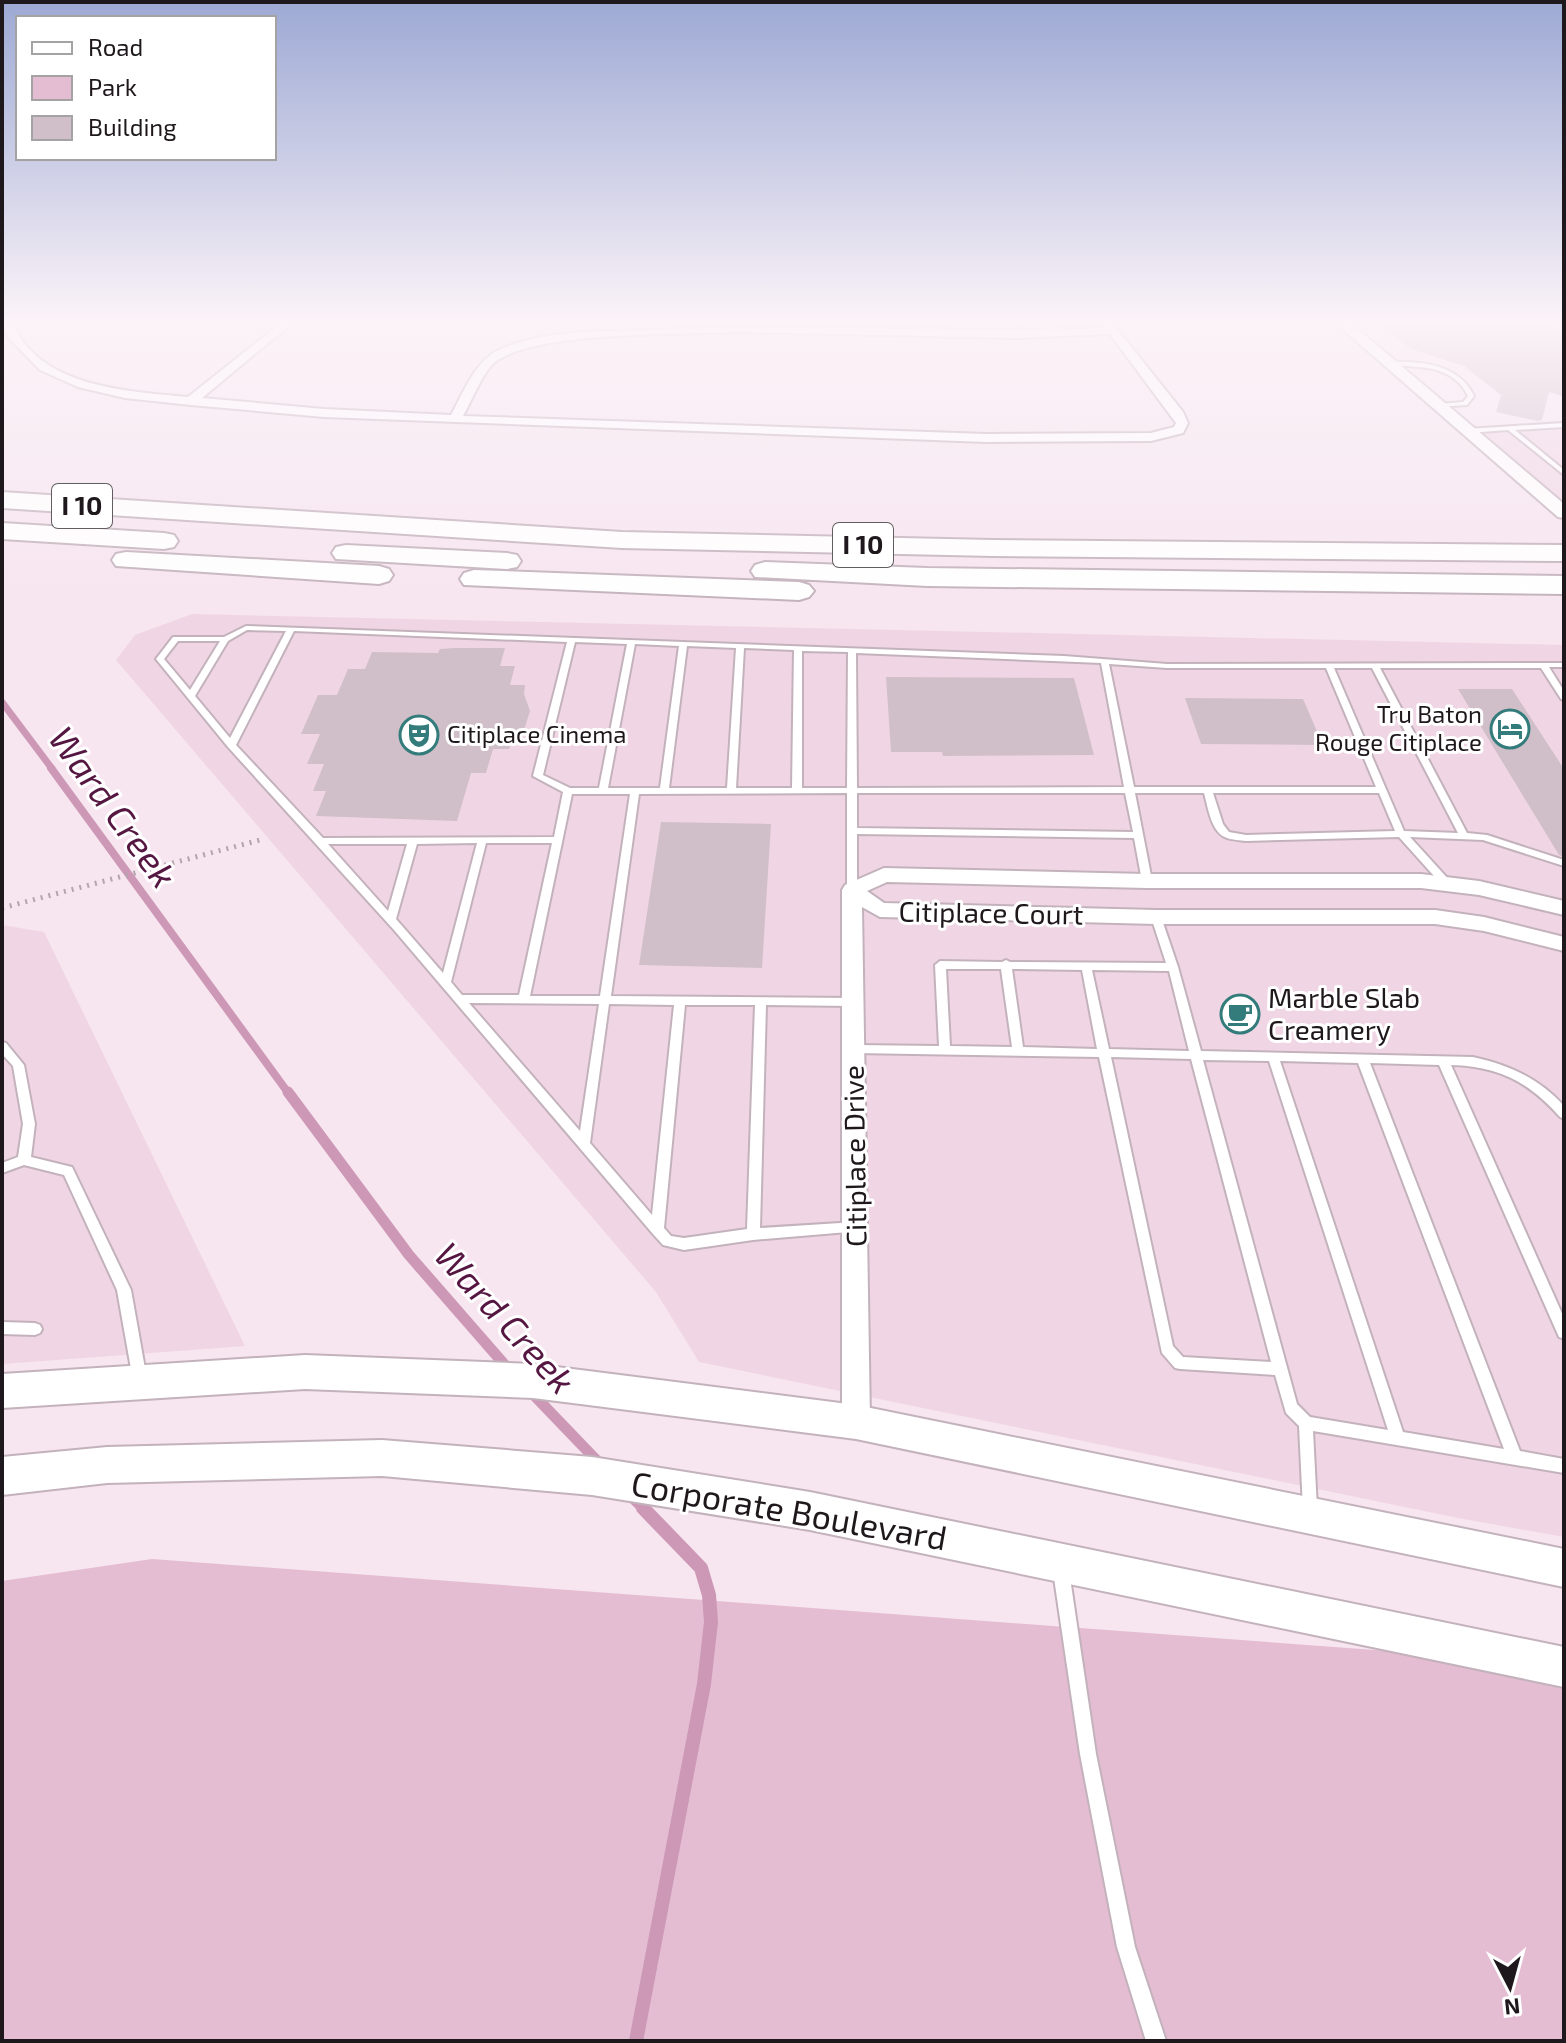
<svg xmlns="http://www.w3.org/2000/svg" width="1566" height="2043" font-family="'Exo 2',sans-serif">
  <rect width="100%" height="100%" fill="#f7e5ef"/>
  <path fill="#f0d6e4" d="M1564 420V513L1463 428Z
    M192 614 1564 645V1537L1458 1518 699 1362 656 1292 116 660 135 635Z
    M2 925 44 932 245 1346 2 1364Z"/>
  <path fill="#e4bdd3" d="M152 1559 1564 1664V2041H2V1581Z"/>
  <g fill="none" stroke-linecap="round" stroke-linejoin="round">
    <path stroke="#cc98b6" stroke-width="7" d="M2 702 53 770"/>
    <path stroke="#cc98b6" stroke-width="8" d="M51 768 289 1094"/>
    <path stroke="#cc98b6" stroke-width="11" d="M288 1092 409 1255 510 1371
      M529 1390 602 1466
      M629 1494 645 1510"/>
    <path stroke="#cc98b6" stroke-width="14" d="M636 2041 704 1684 711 1622 709 1595 701 1568 643 1508"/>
  </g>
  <path fill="#d0bfc8" d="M1374 319H1543L1564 333V397L1549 392 1542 420 1538 421 1496 412 1501 395 1464 366 1411 349Z
    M455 648H505L500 666H515L510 685H525L524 694 530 711 525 727 511 742 509 749H493L486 773H471L457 821 316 816 326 791H313L324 764H307L320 734H301L318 695H337L348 669H365L372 652 438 653 440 649Z
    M886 677 1074 678 1094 755 943 756 942 752H891Z
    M1458 689H1512L1564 769V857L1559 855Z
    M1185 698 1303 699 1323 745 1201 744Z
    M661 822 771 824 762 968 639 965Z"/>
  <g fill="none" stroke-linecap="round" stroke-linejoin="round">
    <defs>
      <path id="service" d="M1389 362C1421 361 1459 364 1474 396L1467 405 1437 407V405L1439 404 1463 402 1468 396C1453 364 1417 367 1387 365V363Z
        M1564 423V427L1515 430 1564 470V475L1508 430 1467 433 1464 431 1467 429Z
        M246 626 1064 656 1167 664 1564 663V667H1549L1564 691V700L1561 699 1541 668H1380L1467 833 1487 835 1564 860V866L1483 840 1410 837 1451 882 1452 884 1451 886H1443L1399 837 1246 841C1240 840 1232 840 1227 838 1211 833 1208 807 1204 793H1135L1152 881 1150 883H1144L1142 881 1134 838 857 834V890L852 893 847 890V793L639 794 611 996 853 998 858 1002 853 1006 766 1005 760 1228 856 1222 860 1223 862 1227 860 1231 753 1240 684 1250 663 1245 653 1234 394 930 228 747 156 659 173 637H224ZM247 630 286 631 230 738 195 696 228 641ZM294 631 567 642 533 776 563 792 554 837 323 838 236 745ZM178 641H220L190 690 164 659ZM575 642 627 644 599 788H570L543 775ZM635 644 679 646 660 788H608ZM687 646 736 648 727 788H669ZM744 648 794 650 792 788H736ZM802 651 848 652 847 788H802ZM856 653 1101 663 1124 787 857 788ZM1109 664 1167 668H1326L1376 787H1134ZM1334 668H1372L1458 833 1404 831ZM857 793H1125L1133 832 857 828ZM1213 793H1379L1395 831 1246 835 1229 832 1223 824ZM572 794H630L600 996H530ZM477 843 443 973 396 919 417 844ZM486 843H552L519 995H462L451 982ZM328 844H407L388 911ZM469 1003 599 1004 580 1131ZM609 1004 674 1005 652 1215 590 1143ZM685 1005H755L747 1229 684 1238 671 1236 664 1228Z
        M1156 913 1161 917 1178 967 1201 1051 1473 1057C1509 1065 1539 1078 1564 1106V1119L1560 1117C1529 1082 1498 1066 1451 1065L1564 1318V1339L1559 1337 1439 1065 1370 1063 1520 1451 1564 1459V1473L1313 1431 1317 1509 1315 1514 1310 1516 1305 1514 1303 1509 1299 1426 1286 1413 1275 1375 1180 1369 1175 1368 1162 1353 1099 1057 854 1053 850 1052 848 1049 850 1046 854 1045 939 1046 935 965 940 961 1002 962 1006 960 1010 962 1166 963 1151 917ZM946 969H1001L1012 1047 950 1046ZM1012 969 1082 970 1097 1049 1023 1047ZM1092 970 1169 971 1189 1051 1109 1049ZM1111 1057 1191 1059 1271 1362 1183 1357 1173 1346ZM1203 1060 1269 1061 1388 1430 1310 1417 1297 1404ZM1280 1061 1358 1063 1504 1449 1403 1432Z
        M2 1042 6 1043 24 1065 35 1124 31 1157 72 1167 131 1290 147 1380 145 1385 140 1387 135 1385 133 1380 117 1290 64 1175 24 1165 2 1173V1163L18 1157 23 1124 13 1066 2 1054Z
        M2 1322 35 1323 40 1325 42 1329 40 1333 35 1335 2 1334Z
        M1061 1563 1066 1566 1069 1571 1096 1754 1135 1947 1166 2041H1146L1117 1947 1080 1754 1053 1571 1056 1566Z"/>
      <path id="minor" d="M2 319H11C36 388 127 391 188 397L286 319H297L202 398 324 409 451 415C464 392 475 360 501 349 548 329 601 332 651 330 802 322 954 334 1105 328L1099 319H1109L1183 412 1188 423 1183 433 1151 441 986 442 324 417 191 405 125 398 78 387 40 370 7 336ZM735 332 1016 338 1110 334 1176 423 1174 427 1151 433 986 434 463 416C472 400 479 381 490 367 520 330 685 335 735 332Z
        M884 868 1147 874H1421L1479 881 1564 901V915L1479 895 1421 888H1147L887 882 867 891 884 903 1156 910H1435L1484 917 1564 937V951L1484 931 1435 924H1156L880 917 862 907 870 1422 866 1432 856 1436 846 1432 842 1422V890L845 885Z"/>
      <path id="tertiary" d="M1331 319H1346L1564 504V518L1558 517Z
        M305 1355 533 1364 856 1405 1564 1549V1587L856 1439 533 1398 305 1389 2 1408V1374Z
        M382 1440 592 1457 810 1492 1564 1647V1687L810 1530 592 1495 382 1476 107 1483 2 1495V1457L107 1447Z"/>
      <path id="motorway" d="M2 492 622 532 993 540 1564 545V561L993 556 622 548 2 508Z
        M2 523 164 533 174 535 178 541 174 547 164 549 2 539Z
        M346 545 507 553 517 555 521 561 517 567 507 569 336 559 332 553 336 547Z
        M126 552 379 566 389 569 393 575 389 581 379 584 116 566 112 560 116 554Z
        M765 562 927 568 1564 576V594L927 586 755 577 751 571 755 565Z
        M474 570 799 582 809 585 814 591 809 597 799 600 464 585 460 579 464 573Z"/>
    </defs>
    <use href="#service" stroke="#c3b2bb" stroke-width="4"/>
    <use href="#minor" stroke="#c3b2bb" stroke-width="4"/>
    <use href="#tertiary" stroke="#c3b2bb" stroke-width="4"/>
    <use href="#motorway" stroke="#c3b2bb" stroke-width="4"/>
    <path stroke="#b3a5ad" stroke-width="5" stroke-dasharray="2 6" stroke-linecap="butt" d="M2 908 260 840"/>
    <use href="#service" fill="#fff" fill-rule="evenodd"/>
    <use href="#minor" fill="#fff" fill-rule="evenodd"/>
    <use href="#tertiary" fill="#fff" fill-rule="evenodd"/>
    <use href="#motorway" fill="#fff" fill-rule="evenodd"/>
  </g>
  <linearGradient id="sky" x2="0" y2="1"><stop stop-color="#9da9d4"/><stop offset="0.53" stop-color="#fbf3f8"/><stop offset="1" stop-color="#fbf3f8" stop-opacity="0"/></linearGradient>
  <rect width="1566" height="605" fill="url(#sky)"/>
  <defs>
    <symbol id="hotel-ring" viewBox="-11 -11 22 22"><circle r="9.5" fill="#fff" stroke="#337c7b" stroke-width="1.5"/><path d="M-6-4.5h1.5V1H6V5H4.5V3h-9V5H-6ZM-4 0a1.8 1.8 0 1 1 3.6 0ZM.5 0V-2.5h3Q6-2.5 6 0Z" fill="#337c7b"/></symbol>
    <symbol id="theatre-ring" viewBox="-11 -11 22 22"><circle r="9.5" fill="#fff" stroke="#337c7b" stroke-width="1.5"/><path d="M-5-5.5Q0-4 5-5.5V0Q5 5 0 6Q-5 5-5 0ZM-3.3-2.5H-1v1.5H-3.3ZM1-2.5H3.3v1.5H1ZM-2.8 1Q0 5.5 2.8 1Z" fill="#337c7b"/></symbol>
    <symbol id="cafe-ring" viewBox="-11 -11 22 22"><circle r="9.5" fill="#fff" stroke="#337c7b" stroke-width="1.5"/><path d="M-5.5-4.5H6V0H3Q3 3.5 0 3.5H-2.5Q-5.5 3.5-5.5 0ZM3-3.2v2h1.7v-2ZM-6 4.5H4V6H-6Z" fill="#337c7b"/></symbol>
  </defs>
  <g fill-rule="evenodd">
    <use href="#hotel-ring" x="1488" y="707" width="44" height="44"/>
    <use href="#theatre-ring" x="397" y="713" width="44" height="44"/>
    <use href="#cafe-ring" x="1218" y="992" width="44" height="44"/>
  </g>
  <g text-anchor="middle" stroke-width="6" stroke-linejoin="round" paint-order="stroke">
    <g font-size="24" fill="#1e171b" stroke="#fff" text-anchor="end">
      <text x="1482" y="723">Tru Baton<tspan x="1482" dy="28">Rouge Citiplace</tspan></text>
      <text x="447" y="743" text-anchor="start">Citiplace Cinema</text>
    </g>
    <g fill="#fff" stroke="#625d5f" stroke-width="2">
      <rect x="52" y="484" width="60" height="44" rx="6"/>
      <rect x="833" y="523" width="60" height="44" rx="6"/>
    </g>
    <g font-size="26" font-weight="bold" fill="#1e171b">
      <text x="82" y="515">I 10</text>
      <text x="863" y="554">I 10</text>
    </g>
    <g font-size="28" fill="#1e171b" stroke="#fff">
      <text transform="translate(991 913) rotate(1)" y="10">Citiplace Court</text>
      <text transform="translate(855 1156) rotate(-91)" y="10">Citiplace Drive</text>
    </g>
    <g font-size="28" fill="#1e171b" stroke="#fff" text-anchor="start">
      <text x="1268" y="1008">Marble Slab<tspan x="1268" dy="32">Creamery</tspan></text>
    </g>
    <g font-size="34" fill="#1e171b" stroke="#fff">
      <text transform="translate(789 1511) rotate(10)" y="12">Corporate Boulevard</text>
    </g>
    <g font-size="36" font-style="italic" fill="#551741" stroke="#fff">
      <text transform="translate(113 807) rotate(54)" y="13">Ward Creek</text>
      <text transform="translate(505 1318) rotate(48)" y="13">Ward Creek</text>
    </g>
  </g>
  <rect width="1566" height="2043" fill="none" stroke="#1e171b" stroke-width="8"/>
  <rect x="16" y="16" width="260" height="144" fill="#ffffff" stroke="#a5a2a4" stroke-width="2"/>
  <rect x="32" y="42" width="40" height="12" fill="#ffffff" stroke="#a5a2a4" stroke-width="2"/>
  <text x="88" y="56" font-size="24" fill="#1e171b">Road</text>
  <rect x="32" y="76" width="40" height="24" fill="#e4bdd3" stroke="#a5a2a4" stroke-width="2"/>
  <text x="88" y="96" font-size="24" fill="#1e171b">Park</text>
  <rect x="32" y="116" width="40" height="24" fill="#d0bfc8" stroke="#a5a2a4" stroke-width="2"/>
  <text x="88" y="136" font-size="24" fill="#1e171b">Building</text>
  <g transform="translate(1510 1987) rotate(174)" stroke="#ffffff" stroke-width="6" paint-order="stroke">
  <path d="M0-6L14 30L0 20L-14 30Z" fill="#1e171b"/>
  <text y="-12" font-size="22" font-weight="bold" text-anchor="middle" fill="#1e171b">N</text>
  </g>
</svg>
